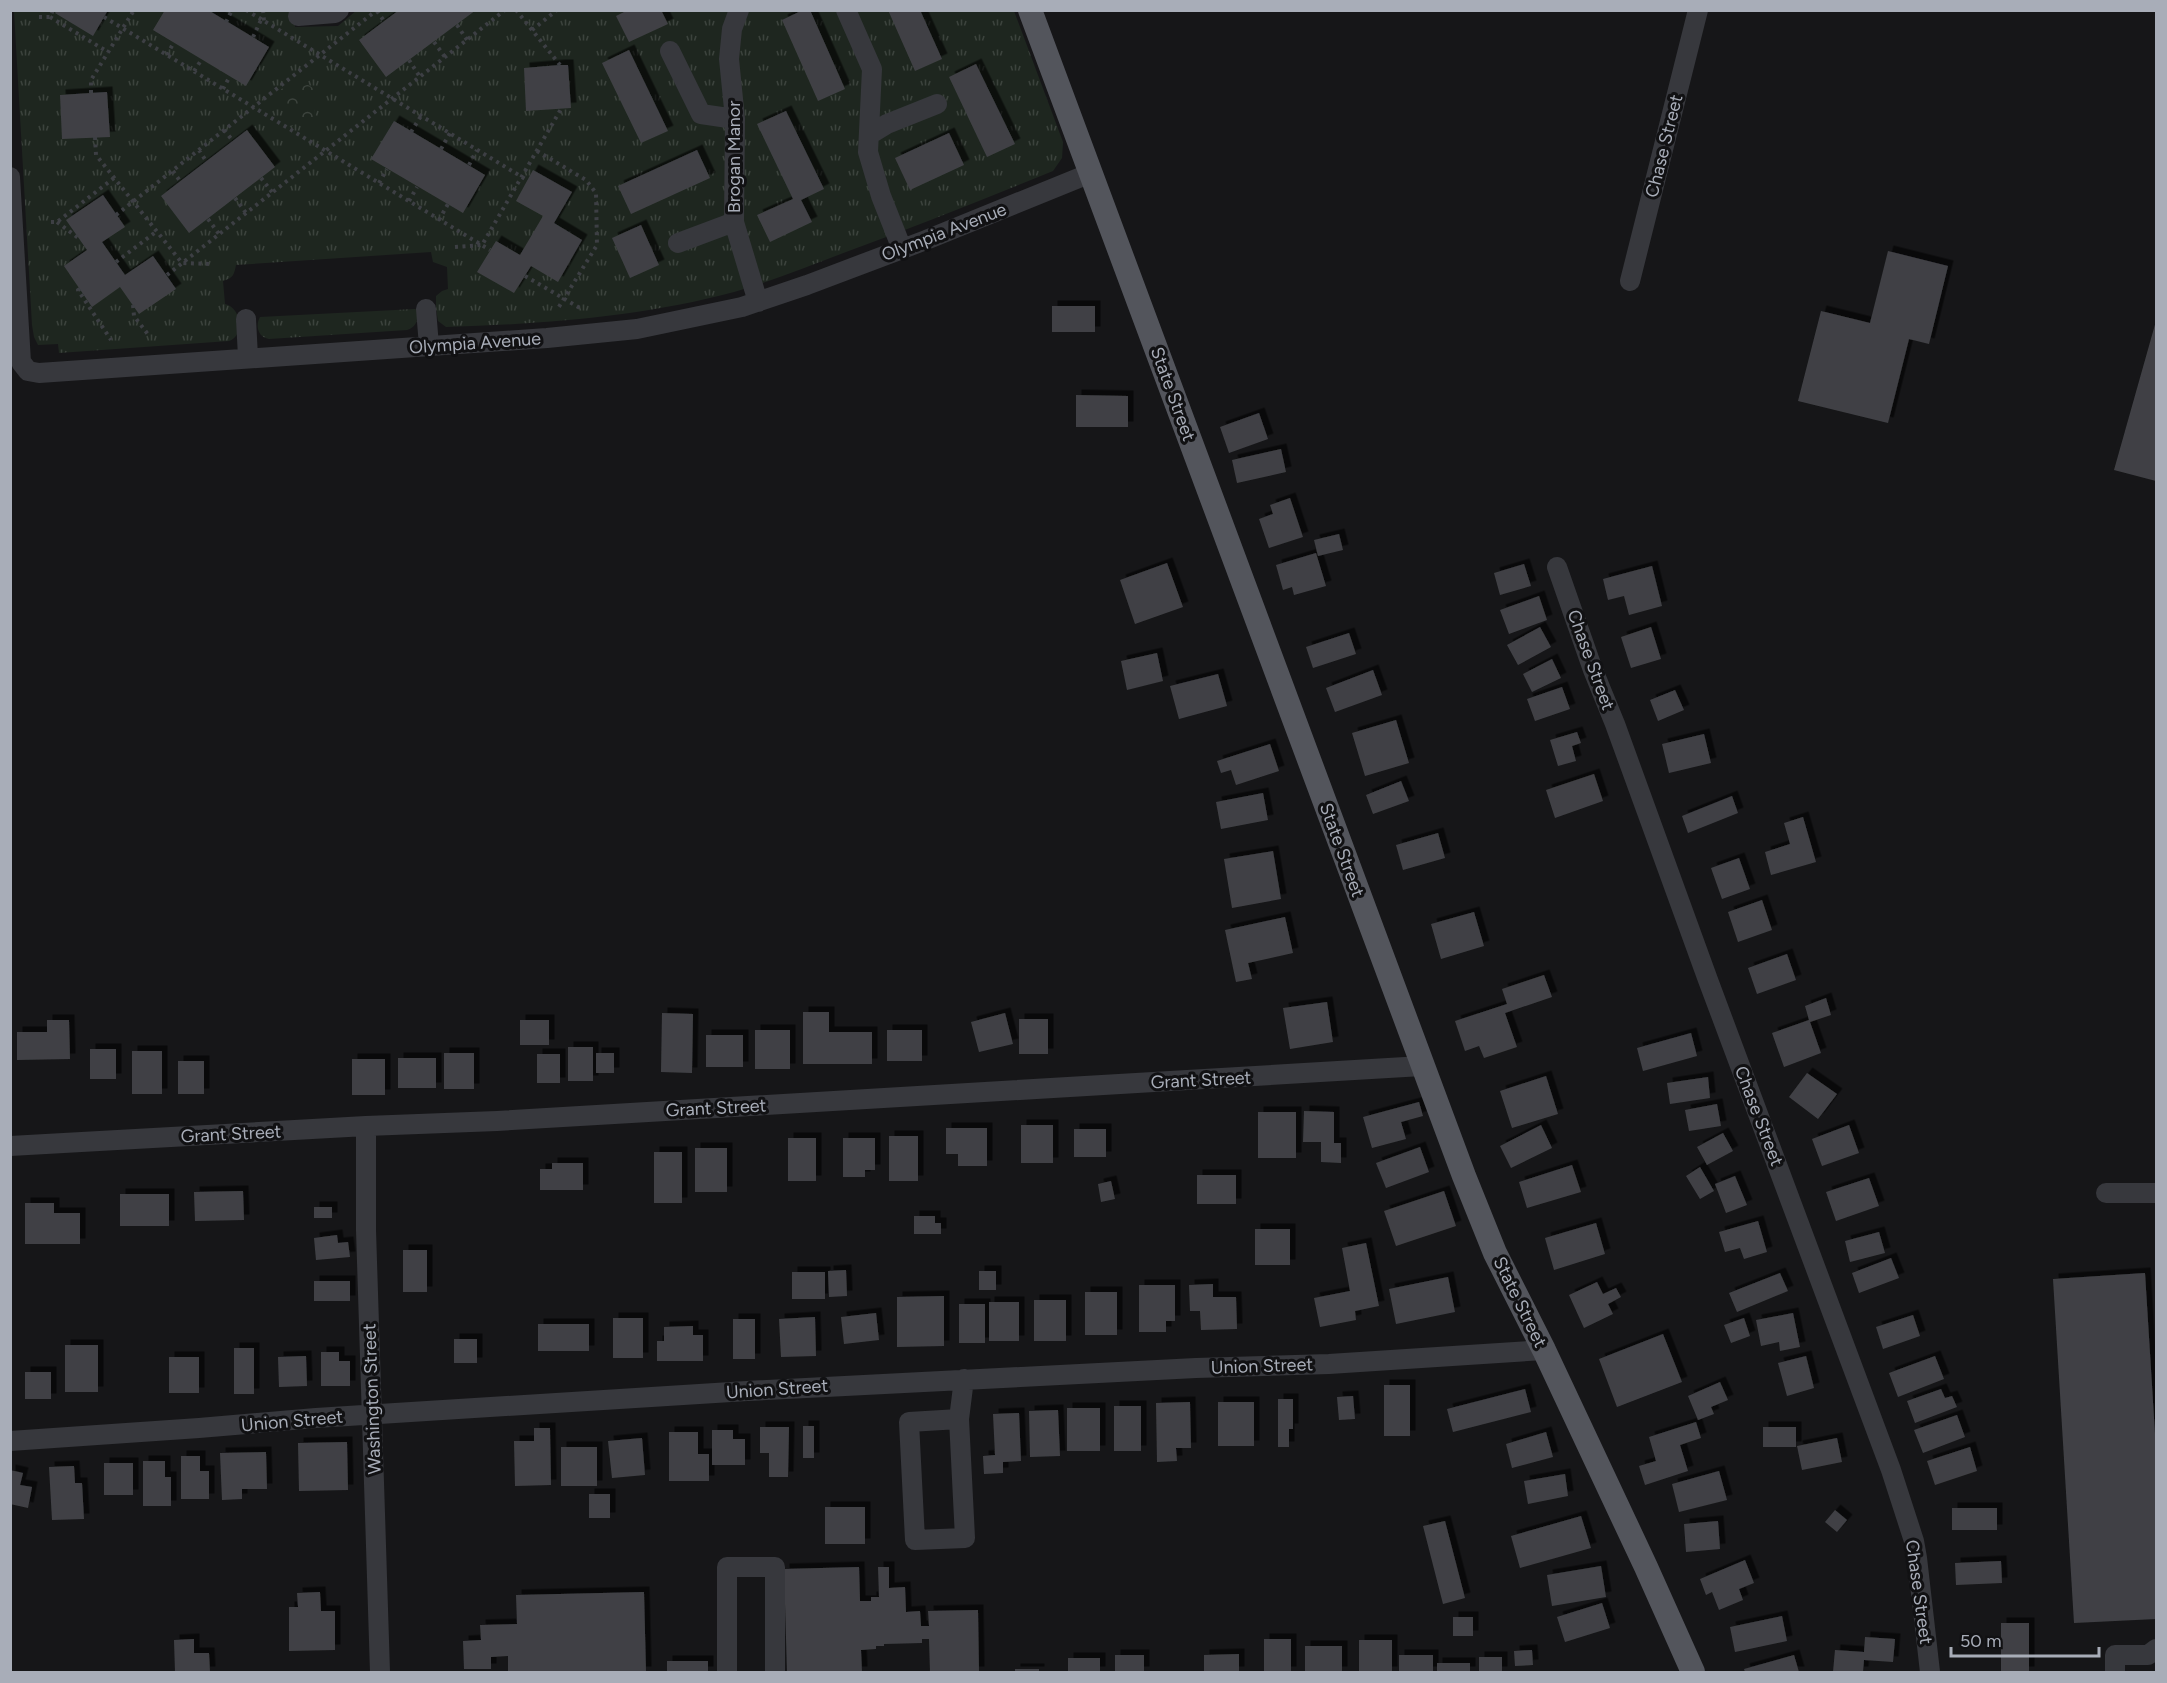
<svg xmlns="http://www.w3.org/2000/svg" width="2167" height="1683" font-family="Figtree,sans-serif">
  <defs>
    <pattern id="grass-tufts" width="24" height="20" patternUnits="userSpaceOnUse" patternTransform="scale(1.5)"><rect width="24" height="20" fill="#1e261f"/><path d="M3 7l-1-3M5 7V3M7 7l1-3M15 17l-1-3M17 17v-4M19 17l1-3" fill="none" stroke="#3c433d"/></pattern>
    <pattern id="forest-crowns" width="20" height="18" patternUnits="userSpaceOnUse" patternTransform="scale(1.5)"><rect width="20" height="18" fill="#1e261f"/><path d="M2 6a3 3 0 1 1 6 0M12 15a3 3 0 1 1 6 0" fill="none" stroke="#3c433d"/></pattern>
    <filter id="shadow"><feDropShadow dx="5.5" dy="-5.5" stdDeviation="0" flood-color="#0009"/></filter>
  </defs>
  <rect width="100%" height="100%" fill="#161618"/>
  <path fill="url(#grass-tufts)" d="M357 10 1014 11 1063 142 1062 158 1053 171C984 199 915 227 846 252 809 266 772 281 734 292 641 317 542 324 446 327L438 321 436 308V296L442 291 448 289 447 267 433 262 431 252 236 265C234 275 233 278 223 281L225 304C241 307 245 336 229 341L59 353 58 344 38 345 34 337 32 325 14 11H294L295 27 338 26Z
    M415 309 417 310C418 320 417 327 407 330L269 339C258 337 255 326 260 317Z"/>
  <path fill="url(#forest-crowns)" d="M308 85 313 88 314 92 315 119 307 125 301 124 297 122 291 127 283 122 286 110 280 97V90L286 86 295 90 301 86Z"/>
  <path fill="#404145" filter="url(#shadow)" d="M57 10H108L93 36 55 13Z
    M165 10H208L269 47 246 86 153 30Z
    M399 10H476L386 77 359 40Z
    M628 10H661L668 24 629 42 616 16Z
    M803 10H810L845 89 818 101 782 20Z
    M888 10H920L942 59 915 71Z
    M629 50 668 131 641 143 602 63Z
    M976 64 1015 144 987 157 949 77Z
    M560 65H568L571 108 526 111 524 68Z
    M107 92 110 137 62 139 60 95Z
    M786 111 824 189 801 200 812 222 770 242 757 215 793 199 757 124Z
    M394 121 485 175 463 213 371 159Z
    M247 130 275 167 189 233 161 196Z
    M949 133 964 165 910 190 895 158Z
    M697 150 710 178 631 214 618 186Z
    M533 170 572 192 554 223 582 240 558 282 531 266 514 293 477 272 496 241 520 255 543 216 516 201Z
    M103 195 125 227 102 242 125 275 153 256 176 289 139 314 120 287 92 307 64 266 87 250 66 220Z
    M641 225 659 265 630 278 612 238Z
    M1888 251 1948 266 1929 344 1909 339 1888 423 1798 401 1821 311 1870 323Z
    M1052 306H1095V332H1052Z
    M2156 321V481L2114 470Z
    M1076 395 1128 396V427H1076Z
    M1259 413 1268 439 1229 453 1220 427Z
    M1281 449 1286 472 1237 483 1232 460Z
    M1290 498 1303 537 1269 548 1259 519 1273 514 1270 505Z
    M1339 534 1343 550 1318 556 1314 540Z
    M1316 553 1326 586 1294 595 1292 587 1283 590 1276 565Z
    M1167 563 1183 607 1135 624 1120 580Z
    M1524 564 1531 586 1500 595 1494 573Z
    M1652 566 1662 606 1629 615 1624 596 1608 600 1603 579Z
    M1539 596 1547 620 1509 634 1500 610Z
    M1540 627 1551 647 1518 665 1507 645Z
    M1651 627 1661 659 1631 668 1621 637Z
    M1349 633 1356 654 1313 668 1306 647Z
    M1157 653 1163 681 1127 690 1121 661Z
    M1552 659 1561 678 1532 692 1523 674Z
    M1373 670 1382 695 1335 712 1326 688Z
    M1218 674 1227 706 1179 719 1170 686Z
    M1562 687 1570 709 1535 721 1527 699Z
    M1675 690 1684 710 1658 721 1650 700Z
    M1396 720 1409 763 1365 776 1352 733Z
    M1577 732 1581 743 1572 746 1576 761 1558 766 1550 740Z
    M1704 734 1711 763 1669 773 1662 744Z
    M1270 744 1279 771 1236 785 1231 770 1221 773 1217 761Z
    M1594 774 1603 801 1555 818 1546 790Z
    M1401 781 1409 801 1373 814 1366 795Z
    M1263 793 1268 820 1221 829 1216 802Z
    M1732 796 1738 813 1688 833 1682 816Z
    M1803 817 1816 862 1771 875 1765 852 1790 844 1784 823Z
    M1438 833 1445 858 1403 870 1396 845Z
    M1273 851 1281 899 1232 908 1224 859Z
    M1739 858 1750 889 1722 899 1711 868Z
    M1762 900 1772 930 1738 942 1728 912Z
    M1474 912 1484 946 1441 959 1431 924Z
    M1285 917 1293 953 1248 963 1252 979 1236 982 1225 930Z
    M1787 954 1796 980 1757 994 1748 968Z
    M1544 975 1552 997 1505 1013 1517 1047 1484 1058 1479 1046 1465 1051 1455 1021 1507 1004 1502 989Z
    M1826 998 1831 1015 1810 1022 1821 1053 1784 1067 1772 1033 1809 1020 1805 1006Z
    M1327 1002 1333 1042 1290 1049 1283 1008Z
    M803 1012H829V1032H872V1064H803Z
    M662 1013 693 1014 692 1073 661 1072Z
    M1005 1013 1013 1044 979 1052 971 1022Z
    M1019 1019H1048V1054H1019Z
    M47 1020H69L70 1059 17 1060V1032H47Z
    M520 1020H549V1045H520Z
    M755 1030H790V1069H755Z
    M887 1030H922V1061H887Z
    M1691 1033 1697 1056 1643 1071 1637 1048Z
    M706 1035H743V1067H706Z
    M568 1047H593V1081H568Z
    M90 1049H116V1079H90Z
    M132 1051H162V1094H132Z
    M444 1053H474V1089H444Z
    M596 1053H614V1073H596Z
    M537 1054H560V1083H537Z
    M398 1058H436V1088H398Z
    M352 1059H385V1095H352Z
    M178 1061H204V1094H178Z
    M1807 1073 1837 1094 1818 1119 1789 1097Z
    M1546 1076 1558 1114 1512 1128 1500 1091Z
    M1708 1077 1710 1098 1670 1104 1667 1083Z
    M1419 1102 1423 1116 1401 1122 1406 1139 1372 1148 1363 1117Z
    M1717 1104 1721 1126 1689 1131 1685 1110Z
    M1304 1111 1334 1112V1143H1341V1163L1321 1162V1142H1303Z
    M1258 1112H1296V1158H1258Z
    M1021 1125H1053V1163H1021Z
    M1541 1125 1552 1148 1511 1168 1500 1146Z
    M1849 1125 1859 1153 1822 1166 1812 1139Z
    M946 1128H987V1166H958V1154H946Z
    M1074 1129H1106V1157H1074Z
    M1723 1133 1733 1151 1707 1165 1697 1147Z
    M889 1136H918V1181H889Z
    M788 1138H816V1181H788Z
    M843 1138H875V1170H865V1177H843Z
    M1420 1147 1429 1172 1386 1188 1376 1163Z
    M695 1148H727V1192H695Z
    M654 1152H682V1203H654Z
    M552 1163H583V1190H540V1169H552Z
    M1572 1165 1581 1192 1527 1208 1519 1182Z
    M1700 1167 1714 1191 1700 1199 1686 1176Z
    M1197 1175H1236V1204H1197Z
    M1735 1176 1747 1205 1726 1213 1715 1184Z
    M1869 1178 1879 1206 1836 1221 1826 1192Z
    M1111 1181 1115 1199 1101 1202 1098 1184Z
    M243 1191 244 1220 195 1221 194 1192Z
    M1444 1191 1456 1226 1396 1246 1384 1211Z
    M120 1194H169V1226H120Z
    M25 1203H54V1213H80V1244H25Z
    M314 1207H332V1218H314Z
    M914 1216H935V1223H941V1234H914Z
    M1758 1221 1767 1252 1744 1259 1740 1248 1725 1252 1719 1232Z
    M1596 1223 1605 1254 1554 1270 1545 1238Z
    M1255 1229H1290V1265H1255Z
    M1879 1232 1885 1253 1850 1262 1845 1241Z
    M337 1235 338 1243 348 1242 350 1257 316 1260 314 1238Z
    M1366 1243 1379 1306 1355 1311 1356 1320 1320 1327 1314 1298 1350 1291 1342 1248Z
    M403 1250H427V1292H403Z
    M1891 1258 1899 1278 1859 1293 1852 1273Z
    M846 1270 847 1296 829 1297 828 1271Z
    M979 1271H996V1290H979Z
    M792 1272H825V1299H792Z
    M1780 1273 1788 1291 1737 1312 1729 1293Z
    M2145 1273 2155 1434H2156V1619L2074 1623 2053 1279Z
    M1448 1277 1455 1312 1396 1324 1389 1289Z
    M314 1281H350V1301H314Z
    M1597 1282 1603 1294 1616 1288 1621 1297 1608 1304 1613 1314 1584 1328 1569 1295Z
    M1213 1284V1297H1236L1237 1329 1201 1330 1200 1311H1190L1189 1285Z
    M1139 1285H1175V1321H1166V1332H1139Z
    M1085 1292H1117V1335H1085Z
    M944 1296V1346L897 1347V1297Z
    M1034 1300H1066V1341H1034Z
    M989 1302H1019V1341H989Z
    M959 1304H985V1343H959Z
    M876 1313 879 1340 844 1344 841 1317Z
    M1793 1313 1800 1347 1780 1351 1779 1342 1761 1346 1756 1320Z
    M1913 1315 1920 1336 1883 1349 1876 1327Z
    M815 1317 816 1356 781 1357 779 1319Z
    M613 1318H643V1358H613Z
    M1744 1318 1750 1336 1731 1343 1724 1325Z
    M733 1319H755V1359H733Z
    M538 1324H589V1351H538Z
    M693 1326V1335H703V1361H657V1341H664V1327Z
    M1663 1334 1682 1382 1617 1407 1599 1359Z
    M454 1339H477V1363H454Z
    M65 1345H98V1392H65Z
    M234 1348H254V1394H234Z
    M321 1352H339V1361H350V1386H321Z
    M306 1356 307 1386 279 1387 278 1357Z
    M1806 1356 1814 1388 1787 1396 1778 1363Z
    M1935 1356 1944 1379 1898 1397 1889 1373Z
    M169 1357H199V1393H169Z
    M25 1372H51V1399H25Z
    M1720 1382 1728 1400 1711 1407 1714 1414 1698 1420 1688 1396Z
    M1384 1385H1410V1436H1384Z
    M1525 1389 1531 1412 1453 1432 1447 1409Z
    M1941 1389 1945 1398 1952 1396 1957 1407 1915 1423 1907 1401Z
    M1353 1396 1355 1419 1339 1420 1337 1397Z
    M1278 1399H1293V1429H1289V1447H1278Z
    M1190 1402 1191 1448H1176L1177 1461 1157 1462 1156 1403Z
    M1218 1402H1254V1446H1218Z
    M1114 1406H1141V1451H1114Z
    M1067 1408H1100V1451H1067Z
    M1058 1410 1060 1456 1030 1457 1029 1411Z
    M1019 1413 1021 1461 1003 1462V1473L984 1474 983 1456 995 1455 993 1414Z
    M1957 1415 1965 1437 1923 1453 1914 1430Z
    M1696 1422 1701 1438 1680 1445 1688 1471 1645 1485 1639 1466 1656 1461 1649 1437Z
    M803 1426H814V1458H803Z
    M760 1427H789L788 1477H769V1453H760Z
    M1763 1427H1796V1447H1763Z
    M534 1428H550L551 1485 515 1486 514 1441H534Z
    M712 1430H733V1439H745V1465H712Z
    M669 1432H698V1454H709V1481H669Z
    M1546 1432 1553 1457 1512 1468 1506 1444Z
    M642 1438 645 1475 612 1478 608 1441Z
    M1837 1438 1842 1462 1802 1470 1797 1446Z
    M347 1442 348 1490 299 1491 298 1443Z
    M561 1447H597V1486H561Z
    M1970 1447 1977 1471 1935 1485 1927 1461Z
    M266 1452 267 1489H242V1499L222 1500 220 1453Z
    M181 1456H200V1471H209V1499H181Z
    M143 1461H165V1477H171V1506H143Z
    M104 1463H133V1495H104Z
    M74 1466 75 1483H82L84 1519 52 1520 49 1467Z
    M10 1470 23 1473 20 1485 32 1487 28 1508 10 1504Z
    M1719 1471 1727 1500 1679 1512 1672 1484Z
    M1565 1474 1568 1496 1528 1504 1524 1481Z
    M589 1494H610V1518H589Z
    M825 1507H865V1544H825Z
    M1952 1508H1997V1530H1952Z
    M1835 1510 1847 1520 1837 1532 1825 1522Z
    M1581 1516 1591 1548 1520 1568 1511 1536Z
    M1445 1521 1465 1598 1443 1604 1423 1526Z
    M1718 1521 1720 1549 1686 1552 1684 1524Z
    M1745 1560 1754 1583 1739 1589 1743 1600 1719 1610 1712 1592 1706 1595 1700 1579Z
    M2001 1561 2002 1583 1956 1585 1955 1563Z
    M1601 1566 1606 1597 1552 1606 1547 1575Z
    M859 1567 860 1601H871V1597H879L878 1567H889V1588L905 1587 906 1612 920 1611 921 1626H929L928 1611 978 1610 979 1672H930L929 1639H922V1643L884 1644V1646H876V1649L861 1650 862 1672H787L784 1569Z
    M320 1592 321 1611H335V1650L289 1651V1607H298L297 1593Z
    M644 1592 646 1672H508V1656L491 1657V1669H464L463 1641 481 1640 480 1625 517 1624 516 1595Z
    M1602 1603 1610 1628 1565 1642 1557 1617Z
    M1782 1616 1787 1641 1735 1652 1730 1627Z
    M1453 1617H1473V1636H1453Z
    M2001 1623H2029V1672H2001Z
    M1865 1637 1895 1639 1893 1662 1864 1660 1863 1672H1833L1835 1650 1864 1652Z
    M194 1639V1653H209L210 1672H175L174 1640Z
    M1264 1639H1291V1672H1264Z
    M1359 1640H1392V1672H1359Z
    M1305 1646H1342V1672H1305Z
    M1532 1650 1533 1665 1515 1666 1514 1651Z
    M1239 1654V1672H1204V1655Z
    M1115 1655H1144V1672H1115Z
    M1399 1655H1433V1672H1399Z
    M1794 1655 1799 1672H1745L1744 1669Z
    M1479 1657H1502V1672H1479Z
    M1068 1658H1100V1672H1068Z
    M667 1661H708V1672H667Z
    M1437 1663H1470V1672H1437Z
    M1015 1669H1039V1672H1015Z"/>
  <g fill="none" stroke-linecap="round" stroke-linejoin="round">
    <path stroke="#3d3f44" stroke-width="4" stroke-dasharray="3 4.5" stroke-linecap="butt" d="M246 10 527 180
      M263 10 264 21
      M516 10 560 65
      M377 11 384 21
      M39 17H50L53 10
      M50 17 108 52
      M104 17 490 250
      M226 22 232 10
      M457 25 467 40
      M532 30 557 10
      M253 37 261 20
      M434 42 445 57
      M167 55 174 42
      M409 60 420 77
      M194 71 202 59
      M223 89 230 76
      M91 93V80L134 10
      M224 130 233 141
      M411 132 421 116
      M95 137 96 155 182 263 212 264
      M441 149 450 133
      M199 150 206 161
      M537 151 586 180 596 193 597 245 557 310
      M469 165 477 150
      M173 171 180 181
      M261 178 272 192
      M379 183 387 169
      M235 198 246 213
      M409 201 417 187
      M116 215 377 10
      M208 219 219 234
      M439 220 448 204
      M51 222H57L114 178
      M57 222 81 240
      M455 247 482 245 561 109
      M116 262 157 231
      M167 275 505 10
      M525 276 580 308
      M80 289 78 290 111 340
      M133 305 134 316 150 337"/>
    <path stroke="#37383d" stroke-width="20" d="M739 10 732 29 729 59 735 119 734 222 758 302
      M846 10 872 69 868 152 881 196 902 249
      M298 16 335 13 339 10
      M670 51 701 114 735 119
      M869 135 887 124 937 104
      M10 177 21 362 28 371 39 373 547 338 637 329 742 307 807 285 926 240 1091 173
      M678 243 734 222
      M1630 281 1698 10
      M426 309 429 346
      M246 319 248 357
      M1557 567 1593 670 1615 724 1708 980 1891 1470 1914 1541 1917 1558 1930 1672
      M366 1126V1230L380 1672
      M10 1146 366 1126 497 1121 1422 1066
      M2106 1193H2156
      M959 1419 909 1422 915 1540 965 1538 959 1419 964 1379
      M10 1441 199 1428 316 1418 747 1391 1196 1368 1329 1364 1544 1350
      M727 1672V1567H775V1672
      M2115 1672V1655H2148L2156 1649"/>
    <path stroke="#53555c" stroke-width="24" d="M1030 10 1464 1176 1495 1253 1544 1350 1646 1567 1693 1672"/>
  </g>
  <g text-anchor="middle" stroke-width="6" stroke-linejoin="round" paint-order="stroke">
    <g font-size="18" fill="#a8adb8" stroke="#111113">
      <text transform="translate(1664 146) rotate(-76)" y="6">Chase Street</text>
      <text transform="translate(734 157) rotate(-90)" y="6">Brogan Manor</text>
      <text transform="translate(944 232) rotate(-21)" y="6">Olympia Avenue</text>
      <text transform="translate(475 343) rotate(-4)" y="6">Olympia Avenue</text>
      <text transform="translate(1173 394) rotate(70)" y="6">State Street</text>
      <text transform="translate(1591 660) rotate(70)" y="6">Chase Street</text>
      <text transform="translate(1342 850) rotate(70)" y="6">State Street</text>
      <text transform="translate(1201 1080) rotate(-3)" y="6">Grant Street</text>
      <text transform="translate(716 1108) rotate(-3)" y="6">Grant Street</text>
      <text transform="translate(1759 1116) rotate(69)" y="6">Chase Street</text>
      <text transform="translate(231 1134) rotate(-3)" y="6">Grant Street</text>
      <text transform="translate(1520 1302) rotate(64)" y="6">State Street</text>
      <text transform="translate(1262 1366) rotate(-2)" y="6">Union Street</text>
      <text transform="translate(777 1389) rotate(-4)" y="6">Union Street</text>
      <text transform="translate(372 1399) rotate(-92)" y="6">Washington Street</text>
      <text transform="translate(292 1421) rotate(-5)" y="6">Union Street</text>
      <text transform="translate(1919 1592) rotate(82)" y="6">Chase Street</text>
    </g>
  </g>
  <rect width="2167" height="1683" fill="none" stroke="#a8adb8" stroke-width="24"/>
  <path d="M1951 1647v9h148v-9" fill="none" stroke="#a8adb8" stroke-width="3"/>
  <text x="1960" y="1647" font-size="18" fill="#a8adb8" stroke="#111113" stroke-width="4.5" paint-order="stroke">50 m</text>
</svg>
